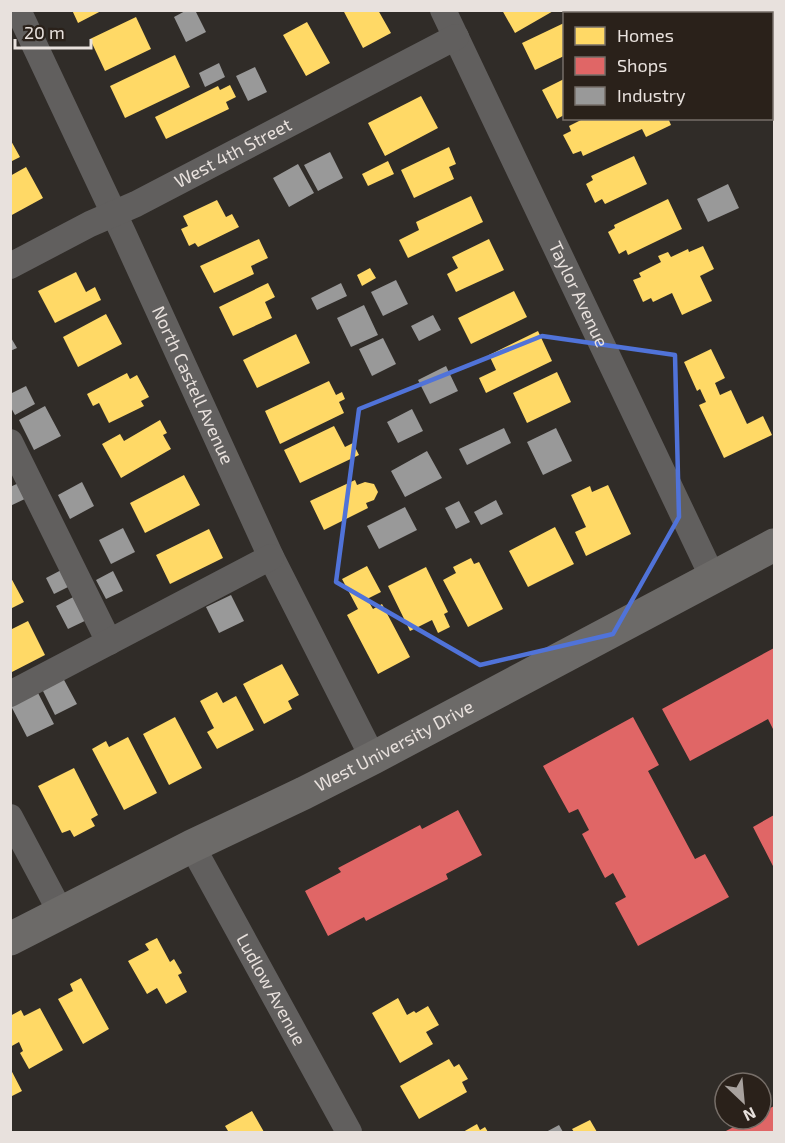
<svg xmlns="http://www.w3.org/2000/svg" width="785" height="1143" font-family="'Exo 2',sans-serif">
  <rect width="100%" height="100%" fill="#302c28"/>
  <path fill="#ffd966" d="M72 10H103L78 23Z
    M343 10H378L391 33 363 48Z
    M502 10H555L515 33Z
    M136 17 151 49 105 71 90 39Z
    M307 22 330 63 306 76 283 35Z
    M564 23V56L535 70 522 43Z
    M175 55 190 87 125 118 110 86Z
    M564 79V115L557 119 542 90Z
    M230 85 236 97 226 102 229 109 166 139 155 117 218 86 220 90Z
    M421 96 438 128 385 156 368 123Z
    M585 118H668L671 125 646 137 642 129 583 156 581 151 573 154 563 135 571 131 569 126Z
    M10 139 20 157 10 162Z
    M449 147 456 164 449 167 454 179 414 198 401 170Z
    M634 156 647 184 605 204 602 199 595 203 586 184 593 180 591 176Z
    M388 161 394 174 368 186 362 174Z
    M26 167 43 198 10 216V176Z
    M471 196 483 222 408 258 399 240 419 230 416 222Z
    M668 199 682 229 628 255 626 250 619 254 608 232 615 228 614 225Z
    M217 200 226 217 232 214 239 227 198 247 195 243 189 246 181 229 188 226 183 216Z
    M259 239 268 258 251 266 254 274 214 293 200 266Z
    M489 239 504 270 456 292 447 274 458 268 452 257Z
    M703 246 714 269 700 276 712 301 682 315 672 293 653 302 651 298 643 302 633 280 641 277 639 273 661 262 658 256 668 252 671 257 688 249 689 252Z
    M370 268 376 278 362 286 357 275Z
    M76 272 86 292 95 287 101 300 55 323 38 291Z
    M268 283 275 297 265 302 272 318 233 336 219 307Z
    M514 291 527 317 471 344 458 318Z
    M106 314 122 344 78 367 63 337Z
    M538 331 552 361 486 393 479 378 496 370 489 355Z
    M296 334 310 363 257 388 243 360Z
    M711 349 725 378 715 383 720 395 731 390 747 424 763 416 772 435 724 458 699 405 706 402 700 389 697 391 684 362Z
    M557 372 571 402 527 423 513 393Z
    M127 373 130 379 137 375 149 397 141 401 144 406 109 423 99 403 93 406 87 394Z
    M329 381 336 395 342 392 345 399 339 402 344 413 280 444 265 411Z
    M160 420 167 433 163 435 171 449 121 478 102 444 120 434 124 441Z
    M334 426 345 447 353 443 359 455 300 483 284 450Z
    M184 475 200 505 145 533 130 503Z
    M355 480 357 485 365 482 374 484 378 492 374 500 366 503 368 508 324 530 310 501Z
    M608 485 631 534 586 556 575 532 586 527 571 495 590 486 592 492Z
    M555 527 574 564 528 587 509 551Z
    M209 529 223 558 170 584 156 555Z
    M471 558 474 564 479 562 503 609 468 627 443 580 456 573 453 567Z
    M367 566 381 592 367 599 373 609 382 604 410 657 378 674 347 615 358 609 342 579Z
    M426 567 448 612 444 614 450 627 438 633 432 620 410 631 388 586Z
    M10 576 24 602 10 609Z
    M28 621 45 655 10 673V630Z
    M282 664 299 695 288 701 292 709 264 724 243 684Z
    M217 692 223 703 236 696 254 730 217 749 207 732 214 728 200 701Z
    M175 717 202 768 169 785 143 734Z
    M128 737 157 793 124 810 92 749 106 741 109 747Z
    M74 768 98 815 91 819 95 826 74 837 70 830 62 833 38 786Z
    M157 938 170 962 174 959 182 973 178 975 187 992 166 1004 157 988 147 994 128 961 149 950 145 944Z
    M81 978 109 1029 83 1044 58 999 73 991 70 984Z
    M398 998 407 1015 414 1011 416 1013 428 1006 439 1025 426 1032 433 1044 400 1063 372 1013Z
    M40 1008 63 1050 29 1069 20 1053 23 1051 19 1042 10 1047V1016L21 1010 24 1016Z
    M449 1059 454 1067 459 1064 468 1079 462 1082 467 1092 419 1119 400 1086Z
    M10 1068 22 1091 10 1097Z
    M252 1111 264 1132H225L228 1131 225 1126Z
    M590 1120 597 1132H574L572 1129Z
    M477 1124 480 1130 485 1127 488 1132H463Z"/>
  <path fill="#e06666" d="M774 648V731L768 719 690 761 662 709Z
    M633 717 659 765 648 771 695 859 705 854 729 897 638 946 615 903 626 897 613 873 605 878 582 834 589 830 578 809 569 813 543 766Z
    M458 810 482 855 446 874 448 879 366 921 364 917 328 936 305 891 341 872 338 868 420 825 422 829Z
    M774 815V868L753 827Z
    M774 1106V1132H724L749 1119H761V1113Z"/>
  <path fill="#999" d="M187 10H195L206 32 186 42 174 17Z
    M219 63 225 77 205 87 199 73Z
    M255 67 267 92 248 101 236 76Z
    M330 152 343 178 318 191 304 165Z
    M298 164 314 193 289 207 273 178Z
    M728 184 739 208 708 222 697 199Z
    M396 280 408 304 383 316 371 292Z
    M341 283 347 296 317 310 311 298Z
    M364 305 378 335 351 347 337 318Z
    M433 315 441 330 419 341 411 326Z
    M10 336 17 348 10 351Z
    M383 338 396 364 372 376 359 349Z
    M446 366 458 391 430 404 418 380Z
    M26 386 35 404 15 415 10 406V394Z
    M45 406 61 436 34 450 19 420Z
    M412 409 423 431 398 443 387 422Z
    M504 428 511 443 467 465 459 449Z
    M556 428 572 461 543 475 527 442Z
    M427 451 442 478 405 497 391 471Z
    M21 482 29 497 10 506V487Z
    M82 482 94 506 70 519 58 495Z
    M496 500 503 514 481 525 474 512Z
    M459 501 470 522 456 529 445 508Z
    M405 507 417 530 379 549 367 526Z
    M123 528 135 552 111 564 99 540Z
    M67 567 76 583 54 594 46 578Z
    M113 571 123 591 106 599 96 580Z
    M81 593 93 617 68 629 56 606Z
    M231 595 244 621 219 633 206 607Z
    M63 678 77 704 55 715 42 689Z
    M37 691 54 724 27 737 10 704Z
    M559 1125 563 1132H546Z"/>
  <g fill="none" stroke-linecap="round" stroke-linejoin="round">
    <g stroke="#615f5e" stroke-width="26">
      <path id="s1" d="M18 10 124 235 271 557 373 758"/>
      <path id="s2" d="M443 10 713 578"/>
      <path id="s3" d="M10 266 90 224 136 204 456 37"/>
      <path d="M10 442 109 642"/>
      <path d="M10 694 271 557"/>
      <path d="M10 817 61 913"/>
      <path id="s4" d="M192 846 349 1132"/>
    </g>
    <path stroke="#6c6a68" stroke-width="33" id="s5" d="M10 939 192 846 304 793 373 758 774 545"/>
  </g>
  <path fill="none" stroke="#5073d9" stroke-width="4.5" stroke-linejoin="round" d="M542 336 675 355 679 517 613 634 480 665 336 582 359 409Z"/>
  <g text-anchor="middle" stroke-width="6" stroke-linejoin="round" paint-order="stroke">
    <g font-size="18" fill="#e8e1dd" stroke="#2a211a">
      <text dy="6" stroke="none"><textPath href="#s3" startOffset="250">West 4th Street</textPath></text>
      <text dy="6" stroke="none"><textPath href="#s2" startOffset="315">Taylor Avenue</textPath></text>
      <text dy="6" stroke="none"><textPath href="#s1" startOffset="414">North Castell Avenue</textPath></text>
      <text dy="6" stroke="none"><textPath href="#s5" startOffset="430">West University Drive</textPath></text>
      <text dy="6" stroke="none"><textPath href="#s4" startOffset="164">Ludlow Avenue</textPath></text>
    </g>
  </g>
  <rect width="785" height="1143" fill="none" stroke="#e8e1dd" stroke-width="24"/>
  <rect x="563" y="12" width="210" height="108" fill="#2a211a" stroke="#766e68" stroke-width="1.5"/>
  <rect x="575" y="27" width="30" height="18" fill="#ffd966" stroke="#766e68" stroke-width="1.5"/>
  <text x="617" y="42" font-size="18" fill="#e8e1dd">Homes</text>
  <rect x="575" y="57" width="30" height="18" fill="#e06666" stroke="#766e68" stroke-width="1.5"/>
  <text x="617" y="72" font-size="18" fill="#e8e1dd">Shops</text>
  <rect x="575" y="87" width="30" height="18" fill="#999999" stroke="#766e68" stroke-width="1.5"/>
  <text x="617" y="102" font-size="18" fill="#e8e1dd">Industry</text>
  <g transform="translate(743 1101) rotate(154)"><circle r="28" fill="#2a211a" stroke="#766e68" stroke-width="1.5"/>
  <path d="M0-4.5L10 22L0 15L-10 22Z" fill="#a8a29e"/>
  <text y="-9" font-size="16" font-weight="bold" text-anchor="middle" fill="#e8e1dd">N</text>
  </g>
  <path d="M15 39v9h76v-9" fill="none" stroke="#e8e1dd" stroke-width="3"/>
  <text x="24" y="39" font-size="18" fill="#e8e1dd" stroke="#2a211a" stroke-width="4.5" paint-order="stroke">20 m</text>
</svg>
